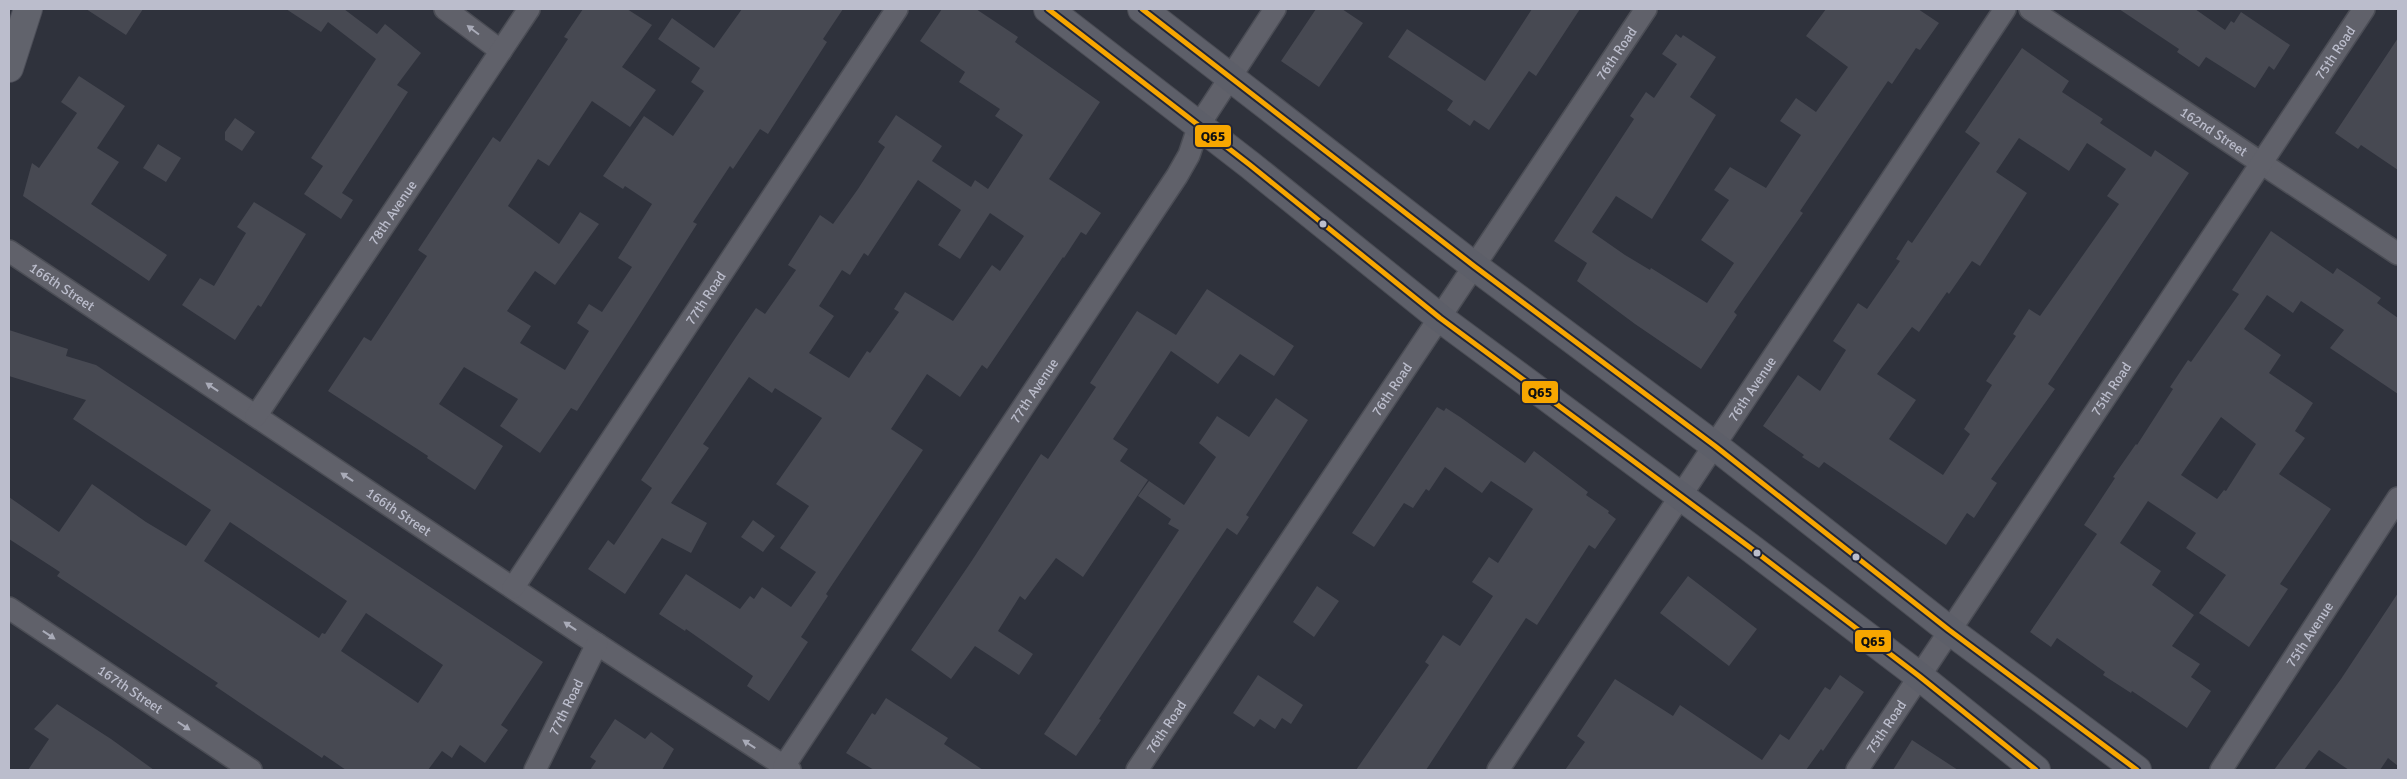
<svg xmlns="http://www.w3.org/2000/svg" width="2407" height="779" font-family="Signika,sans-serif">
  <rect width="100%" height="100%" fill="#2f323c"/>
  <path fill="#474952" fill-rule="evenodd" d="M86 9H143L126 35Z
    M286 9H344L377 34 385 24 421 53 397 85 408 92 342 193 353 200 341 219 304 194 323 166 311 158 376 59 328 22 321 32Z
    M583 9H627L652 25 622 67 656 90 630 127 592 101 549 166 538 159 508 206 559 244 580 212 599 224 555 285 535 271 507 311 531 326 520 343 565 370 589 331 577 323 589 304 602 312 632 267 618 258 652 204 625 186 623 189 603 176 644 116 673 136 704 91 691 82 700 68 658 39 672 18 714 48 742 9H843L823 39 827 42 768 134 760 129 733 169 730 166 693 222 697 224 636 320 577 411 571 408 540 453 500 426 518 399 464 367 439 404 503 446 475 490 427 458 428 456 328 391 364 337 371 341 427 256 418 250 493 137 500 142 568 39 564 37Z
    M942 9H976L1018 37 1015 42 1100 102 1049 179 1101 213 1086 235 1081 232 1064 258 1063 257 987 369 982 365 960 397 927 374 891 429 923 450 826 594 828 596 801 637 808 642 769 701 747 686 753 676 686 629 685 631 659 614 686 574 740 609 750 596 754 599 762 587 791 607 816 572 780 548 809 506 776 484 822 418 775 388 772 393 749 377 703 444 709 448 671 503 707 523 691 553 662 538 625 594 588 569 608 540 614 545 652 488 641 480 736 337 756 308 765 314 796 270 788 265 820 215 833 224 858 189 885 147 878 142 896 115 942 146 932 161 971 187 975 180 988 189 1023 135 995 116 1000 109 959 82 965 72 920 41ZM918 180 961 210 938 245 960 259 990 213 1024 236 1000 271 992 265 953 321 905 292 894 309 899 312 870 353 867 351 849 378 809 353 834 316 819 306 842 270 850 275 864 253 868 256Z
    M1316 9H1342L1363 23 1319 87 1281 61Z
    M1532 9H1580L1536 76 1529 71 1489 130 1474 120 1470 126 1447 110 1453 101 1388 57 1407 29 1485 81Z
    M1826 9H1918L1939 23 1920 50 1916 48 1892 84 1888 81 1800 211 1803 213 1734 312 1737 315 1701 369 1635 324 1577 281 1587 263 1554 241 1634 119 1630 116 1646 92 1654 98 1677 64 1662 54 1676 34 1681 38 1683 35 1716 57 1690 97 1716 115 1652 219 1616 196 1592 232 1625 255 1650 270 1651 268 1707 303 1734 263 1701 240 1729 200 1714 190 1730 167 1766 188 1801 135 1780 121 1796 98 1816 112 1848 67 1806 36Z
    M2119 9H2195L2225 30 2231 21 2234 23 2241 12 2290 45 2274 70 2269 66 2255 88 2206 57 2199 67 2177 52 2179 49Z
    M2398 38V170L2361 145 2358 149 2335 133Z
    M2022 48 2069 81 2062 92 2103 119 2100 123 2151 157 2155 150 2189 173 2048 384 2055 389 1991 479 1997 483 1974 518 1967 513 1946 545 1824 462 1819 468 1802 457 1804 455 1763 426 1798 375 1820 391 1846 350 1833 341 1858 303 1867 309 1900 261 1896 259 1908 240 1912 243 1980 143 1965 132ZM2019 138 2069 171 2087 143 2126 169 2107 196 2119 204 2040 316 2029 309 2013 334 2016 336 1986 381 1992 385 1964 429 1970 434 1943 475 1889 439 1916 400 1877 374 1912 327 1919 332 1947 292 1949 294 1972 261 1980 266 2027 193 1996 172Z
    M79 76 125 106 97 148 119 162 91 204 167 255 149 281 23 196 32 163 39 168 77 113 61 102Z
    M235 118 255 132 242 151 225 140V132Z
    M158 144 181 158 166 182 143 168Z
    M254 202 306 234 261 307 258 305 235 340 182 305 200 278 214 286 246 233 237 227Z
    M2271 231 2333 274 2337 268 2355 280 2381 298 2377 303 2398 318V394L2330 348 2344 330 2301 301 2293 313 2267 295 2244 329 2281 355 2269 373 2313 403 2295 431 2305 438 2279 474 2331 509 2280 584 2288 589 2249 647 2199 613 2226 575 2186 548 2196 533 2148 501 2120 543 2161 571 2152 585 2194 615 2172 646 2200 664 2191 677 2211 691 2187 728 2132 691 2131 693 2103 675 2105 672 2057 638 2051 647 2030 632 2097 534 2084 525 2115 478 2113 477 2136 444 2137 445 2173 389 2170 387 2188 360 2191 362 2239 294 2232 290ZM2221 417 2256 444 2226 491 2224 490 2217 499 2181 475Z
    M1207 289 1294 346 1274 376 1240 354 1218 384 1171 351 1113 439 1128 449 1120 461 1148 480 1083 577 1056 558 1025 600 1020 596 998 631 1033 654 1019 675 975 646 951 679 911 650 971 562 1041 454 1048 459 1096 387 1090 383 1137 311 1176 335Z
    M9 330 68 349 66 356 96 365 543 662 501 725 508 730 485 763 460 745 452 758 442 751 428 770H346L324 755 322 758 240 703 215 686 218 683 57 576 60 572 9 539V497L59 532 92 484 146 522 186 546 211 510 73 419 86 400 9 376ZM230 522 347 601 325 634 322 633 319 638 204 561ZM366 613 443 665 418 703 341 651Z
    M1276 398 1308 420 1246 515 1249 517 1237 535 1227 528 1099 719 1101 720 1076 756 1044 734 1179 530 1168 524 1171 519 1138 496 1149 481 1184 505 1216 457 1199 443 1217 416 1249 437Z
    M1437 407 1444 411 1446 408 1460 417 1525 463 1534 451 1588 492 1586 495 1609 511 1608 513 1616 519 1595 549 1589 545 1537 625 1526 618 1426 770H1356L1429 665 1425 662 1443 635 1460 646 1493 596 1472 582 1489 557 1498 563 1533 509 1491 481 1482 493 1445 467 1429 491 1426 489 1413 508 1404 503 1374 547 1352 533Z
    M753 520 775 536 763 552 741 537Z
    M1688 576 1757 629 1729 666 1660 613Z
    M1317 586 1339 601 1314 637 1293 622Z
    M2398 593V766L2388 758 2380 770H2349L2319 750 2304 770H2274L2341 679Z
    M1258 675 1303 705 1291 724 1282 718 1275 729 1260 719 1254 727 1233 713Z
    M1840 675 1864 692 1823 751 1821 749 1806 770H1565L1585 742 1577 736 1615 679 1673 716 1680 705 1762 760 1780 734 1789 740 1825 687 1830 690Z
    M886 698 948 738 944 744 983 770H874L846 753 872 713 875 715Z
    M57 704 111 739 154 770H28L49 739 34 729Z
    M615 719 645 739 651 732 674 749 662 770H590L596 761 590 757Z
    M1912 740 1958 770H1893Z"/>
  <g fill="none" stroke-linecap="round" stroke-linejoin="round">
    <defs>
      <g id="street">
        <path d="M445 9 501 51"/>
        <path id="s1" d="M2030 9 2398 254"/>
        <path id="s2" d="M9 251 580 633 790 770"/>
        <path id="s3" d="M256 416 529 9"/>
        <path id="s4" d="M513 588 897 9"/>
        <path id="s5" d="M9 608 251 770"/>
        <path id="s6" d="M784 766 1177 176 1189 155 1199 125 1275 9"/>
        <path id="s7" d="M535 770 597 644"/>
        <path id="s8" d="M1137 770 1646 9"/>
        <path id="s9" d="M1498 770 2005 9"/>
        <path id="s10" d="M1857 770 2364 9"/>
        <path id="s11" d="M2221 770 2398 498"/>
      </g>
      <path id="secondary" d="M1048 9 1250 165 1440 318 1748 546 1919 676 2036 770
        M1142 9 1474 266 1715 446 1949 630 2137 770"/>
      <path id="primary" d="M9 68 28 9"/>
    </defs>
    <use href="#street" stroke="#4b4d55" stroke-width="24"/>
    <use href="#secondary" stroke="#4b4d55" stroke-width="30"/>
    <use href="#primary" stroke="#4d4f59" stroke-width="30"/>
    <use href="#street" stroke="#60616a" stroke-width="21"/>
    <use href="#secondary" stroke="#5d5f69" stroke-width="28"/>
    <use href="#primary" stroke="#61636c" stroke-width="28"/>
    <defs>
      <path id="bus-1" d="M1048 9 1250 165 1440 318 1748 546 1919 676 2036 770
        M1142 9 1474 266 1715 446 1949 630 2137 770"/>
    </defs>
    <use href="#bus-1" stroke="#222637" stroke-width="9"/>
    <use href="#bus-1" stroke="#f7a600" stroke-width="5"/>
  </g>
  <defs><path id="oneway-solid" d="M-6-.8H1V-3.2L6.5 0L1 3.2V.8H-6Z" transform="scale(1.25)"/></defs>
  <g fill="#a9abb8">
    <use href="#oneway-solid" transform="translate(473 30) rotate(-143)"/>
    <use href="#oneway-solid" transform="translate(212 387) rotate(-146)"/>
    <use href="#oneway-solid" transform="translate(347 477) rotate(-146)"/>
    <use href="#oneway-solid" transform="translate(570 626) rotate(-146)"/>
    <use href="#oneway-solid" transform="translate(49 635) rotate(34)"/>
    <use href="#oneway-solid" transform="translate(184 726) rotate(34)"/>
    <use href="#oneway-solid" transform="translate(749 744) rotate(-147)"/>
  </g>
  <g fill="#bbbdcc" stroke="#222637" stroke-width="2">
    <circle cx="1323" cy="224" r="4.5"/>
    <circle cx="1757" cy="553" r="4.5"/>
    <circle cx="1856" cy="557" r="4.5"/>
  </g>
  <g text-anchor="middle" stroke-width="4" stroke-linejoin="round" paint-order="stroke">
    <g font-size="14" fill="#bbbdcc" stroke="#222637">
      <text dy="5" stroke="none"><textPath href="#s10" startOffset="862">75th Road</textPath></text>
      <text dy="5" stroke="none"><textPath href="#s8" startOffset="862">76th Road</textPath></text>
      <text dy="5" stroke="none"><textPath href="#s1" startOffset="221">162nd Street</textPath></text>
      <text dy="5" stroke="none"><textPath href="#s3" startOffset="245">78th Avenue</textPath></text>
      <text dy="5" stroke="none"><textPath href="#s2" startOffset="64">166th Street</textPath></text>
      <text dy="5" stroke="none"><textPath href="#s4" startOffset="348">77th Road</textPath></text>
      <text dy="5" stroke="none"><textPath href="#s8" startOffset="458">76th Road</textPath></text>
      <text dy="5" stroke="none"><textPath href="#s10" startOffset="458">75th Road</textPath></text>
      <text dy="5" stroke="none"><textPath href="#s6" startOffset="451">77th Avenue</textPath></text>
      <text dy="5" stroke="none"><textPath href="#s9" startOffset="458">76th Avenue</textPath></text>
      <text dy="5" stroke="none"><textPath href="#s2" startOffset="469">166th Street</textPath></text>
      <text dy="5" stroke="none"><textPath href="#s11" startOffset="162">75th Avenue</textPath></text>
      <text dy="5" stroke="none"><textPath href="#s5" startOffset="146">167th Street</textPath></text>
      <text dy="5" stroke="none"><textPath href="#s7" startOffset="70">77th Road</textPath></text>
      <text dy="5" stroke="none"><textPath href="#s8" startOffset="52">76th Road</textPath></text>
      <text dy="5" stroke="none"><textPath href="#s10" startOffset="52">75th Road</textPath></text>
    </g>
  </g>
  <g stroke="#222637" stroke-width="2">
    <rect x="1194" y="124" width="38" height="24" rx="5" fill="#f7a600"/>
    <rect x="1521" y="380" width="38" height="24" rx="5" fill="#f7a600"/>
    <rect x="1854" y="629" width="38" height="24" rx="5" fill="#f7a600"/>
  </g>
  <g font-size="14" text-anchor="middle" font-weight="bold" fill="#111">
    <text x="1213" y="141">Q65</text>
    <text x="1540" y="397">Q65</text>
    <text x="1873" y="646">Q65</text>
  </g>
  <rect width="2407" height="779" fill="none" stroke="#bbbdcc" stroke-width="20"/>
</svg>
